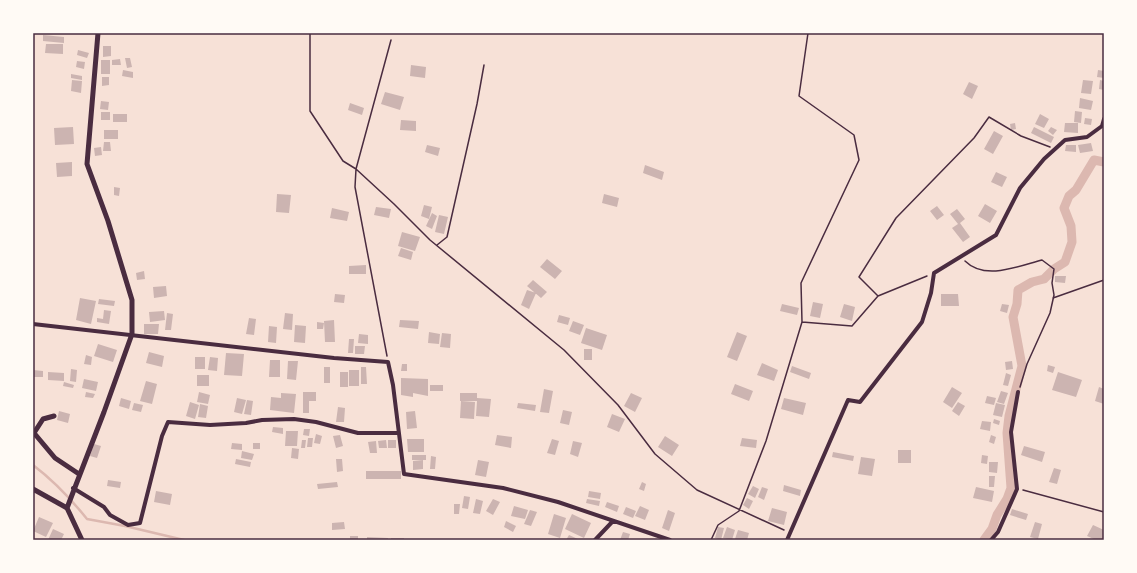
<svg xmlns="http://www.w3.org/2000/svg" width="1137" height="573" font-family="Poppins,sans-serif">
  <rect width="100%" height="100%" fill="#f7e1d7"/>
  <g fill="none" stroke-linecap="round" stroke-linejoin="round">
    <path stroke="#dcb8b0" stroke-width="2.5" d="M33 465C54 481 71 499 87 519L125 526 184 540"/>
    <path stroke="#dcb8b0" stroke-width="9" d="M984 540 992 529 997 515 1007 499 1011 488 1007 433 1009 416 1022 366 1013 317 1017 304 1018 290 1032 282 1044 279 1054 269 1065 262 1072 242 1071 226 1064 208 1069 196 1076 190 1094 160 1104 162"/>
  </g>
  <path fill="#ccb4b1" d="M43 35 64 37V43L43 41Z
    M46 44H63V54L45 53Z
    M103 46H111V56L103 57Z
    M78 50 89 53 87 58 77 55Z
    M125 58H130L132 67 127 68Z
    M120 59 121 65H112V60Z
    M101 60H110V74H101Z
    M77 61 85 62 84 69 76 67Z
    M411 65 426 67 425 78 410 76Z
    M123 70 133 72V78L122 76Z
    M1098 70 1104 71V78L1097 77Z
    M71 74 82 76V80L71 78Z
    M102 77H109V85L102 86Z
    M72 80 82 81 81 93 71 91Z
    M1083 80 1093 81 1091 94 1081 93Z
    M1100 80 1104 81V90L1099 89Z
    M969 82 978 86 972 99 963 94Z
    M385 92 404 97 400 110 381 104Z
    M1080 98 1093 101 1091 110 1079 108Z
    M101 101 109 102 108 110 100 109Z
    M350 103 364 108 362 115 348 110Z
    M1075 111 1082 112 1081 123 1074 122Z
    M101 112H110V120H101Z
    M113 114H127V122H113Z
    M1040 114 1049 119 1044 128 1035 124Z
    M1085 118 1092 119 1091 125 1084 124Z
    M401 120 416 121V131L400 130Z
    M1015 123 1016 129 1011 130 1010 124Z
    M1065 123H1078V133L1064 132Z
    M73 127 74 144 55 145 54 128Z
    M1034 127 1054 137 1051 143 1031 133Z
    M1051 127 1057 130 1053 135 1048 131Z
    M104 130H118V139H104Z
    M994 131 1003 136 993 154 984 149Z
    M104 142H110L111 151H103Z
    M1091 143 1093 151 1080 153 1078 145Z
    M427 145 440 148 438 156 425 152Z
    M1066 145H1076V152L1065 151Z
    M101 147 102 155 95 156 94 148Z
    M72 162V176L57 177 56 163Z
    M645 165 664 172 662 180 643 173Z
    M996 172 1007 177 1002 187 991 182Z
    M114 187 120 188 119 196 114 195Z
    M277 194 291 195 289 213 276 212Z
    M604 194 619 198 617 207 602 203Z
    M985 204 997 211 990 223 978 216Z
    M424 205 432 207 429 219 421 216Z
    M937 206 944 215 937 220 930 211Z
    M376 207 391 209 389 218 374 215Z
    M332 208 349 212 347 221 330 218Z
    M957 209 965 219 960 223 970 237 963 242 952 228 958 224 950 214Z
    M432 213 437 216 432 229 426 226Z
    M439 215 448 217 444 234 435 232Z
    M402 232 420 237 415 251 398 246Z
    M401 248 413 252 411 260 398 256Z
    M547 259 562 271 555 279 540 267Z
    M366 265V274H349V266Z
    M144 271 145 279 137 280 136 273Z
    M1055 276H1066L1065 283 1055 282Z
    M533 280 547 292 541 298 527 286Z
    M166 286 167 296 154 298 153 287Z
    M527 290 536 293 529 309 521 305Z
    M335 294 345 295 344 303 334 302Z
    M941 294H958L959 306H941Z
    M80 298 96 301 91 324 76 320Z
    M99 299 115 301 114 306 98 304Z
    M813 302 823 304 820 318 810 316Z
    M782 304 799 308 797 315 780 311Z
    M844 304 855 307 852 321 840 317Z
    M1002 304 1009 305 1007 313 1000 311Z
    M104 310 111 311 109 324 97 322V318L103 319Z
    M164 311 165 320 150 322 149 312Z
    M167 313 173 314 171 330H165Z
    M285 313 293 314 292 330 283 329Z
    M559 315 570 318 568 325 557 322Z
    M249 318 256 319 254 335 246 334Z
    M334 320 335 342H325L324 321Z
    M400 320 419 321 418 329 399 327Z
    M573 321 584 325 580 335 569 331Z
    M317 322 324 323 323 329H317Z
    M144 324H159L158 334H144Z
    M295 325 306 326 305 343 294 342Z
    M269 326 277 327 276 343 268 342Z
    M586 328 607 335 602 350 581 343Z
    M429 332 440 334 439 344 428 343Z
    M737 332 747 336 737 361 727 357Z
    M442 333 451 334 450 348 440 347Z
    M359 334 368 335V344L358 343Z
    M349 339H354L353 353H348Z
    M98 344 117 350 113 362 94 356Z
    M355 346H365L364 354H355Z
    M584 349H592V360H584Z
    M149 352 164 356 162 367 146 363Z
    M226 353 244 354 242 376 224 375Z
    M86 355 92 357 91 365 84 364Z
    M195 357H205V369H195Z
    M210 357 218 358 217 371 208 370Z
    M270 360H280V377H269Z
    M288 361H298L296 380 287 379Z
    M1012 361 1013 369 1006 370 1005 362Z
    M762 363 778 370 774 381 757 375Z
    M402 364H407V371H401Z
    M1048 365 1055 367 1053 373 1047 371Z
    M792 366 811 373 809 379 790 372Z
    M324 367H330V383H324Z
    M361 367H366L367 384H361Z
    M71 369 77 370 76 382 70 381Z
    M33 370 43 371V377H33Z
    M349 370H359V386H349Z
    M48 372 64 373V381L48 380Z
    M340 372H348V387H340Z
    M1058 372 1082 380 1076 397 1052 390Z
    M1006 373 1011 375 1008 386 1003 385Z
    M197 375H209V386H197Z
    M401 378 428 379V396L413 393V397L401 395Z
    M84 379 98 382 96 391 82 388Z
    M146 381 157 384 152 404 140 401Z
    M64 382 74 385 73 388 63 386Z
    M735 384 753 391 749 401 731 394Z
    M430 385H443V391H430Z
    M952 387 962 393 952 408 943 402Z
    M1099 387 1104 389V404L1095 401Z
    M544 389 553 391 549 413 540 412Z
    M1001 391 1008 393 1004 404 997 402Z
    M86 392 95 394 93 398 85 397Z
    M199 392 210 395 208 404 197 402Z
    M303 392H316V401H309V413H303Z
    M281 393 296 394 294 413 270 410 271 397 281 398Z
    M460 393H477V398L491 399 489 417 476 416 477 401H460Z
    M631 393 642 398 635 412 624 406Z
    M987 396 996 398 994 405 985 403Z
    M121 398 131 401 129 409 119 406Z
    M237 398 246 400 242 414 234 412Z
    M784 398 806 403 803 415 781 409Z
    M247 400 253 401 251 415 244 414Z
    M461 401 475 402 474 419 460 418Z
    M190 402 199 405 195 419 186 416Z
    M958 402 965 406 959 416 952 411Z
    M134 403 143 405 141 412 132 410Z
    M518 403 536 405 535 411 517 408Z
    M996 403 1005 405 1002 417 993 415Z
    M200 404 208 406 206 418 198 417Z
    M338 407 345 408 344 422H336Z
    M563 410 572 412 569 425 560 423Z
    M59 411 70 414 68 423 57 420Z
    M415 411 417 428 407 429 406 412Z
    M612 414 625 419 619 432 607 427Z
    M994 419 1000 421 999 425 993 423Z
    M982 421 991 422 990 431 980 429Z
    M273 427 283 428V434L272 432Z
    M304 429H310L309 436 303 435Z
    M286 431H298L297 446H285Z
    M316 434 322 436 320 444 314 443Z
    M340 435 343 446 336 448 333 436Z
    M497 435 512 437 511 448 495 445Z
    M991 435 996 437 994 444 989 442Z
    M665 436 679 445 672 456 658 447Z
    M308 438H313L312 447H307Z
    M742 438 757 440 756 448 740 446Z
    M407 439H424V452H408Z
    M552 439 559 441 555 455 547 453Z
    M302 440H306L305 448H301Z
    M386 440 387 448H379L378 441Z
    M388 440H396V448H388Z
    M376 441 377 453H370L368 442Z
    M573 441 582 443 578 457 570 454Z
    M232 443 242 444V450L231 449Z
    M253 443H260V449H253Z
    M94 444 101 446 97 458 90 456Z
    M1024 446 1045 452 1042 462 1021 455Z
    M292 448 299 449 298 459 291 458Z
    M898 450H911V463H898Z
    M242 451 254 454 252 460 241 458Z
    M833 452 854 456 853 461 832 457Z
    M412 455H426V460H412Z
    M982 455 988 456 987 464 981 463Z
    M431 456 436 457 435 469H430Z
    M861 457 875 459 872 476 858 474Z
    M236 459 251 462 250 467 235 464Z
    M336 459H342L343 471 337 472Z
    M423 460V469L413 470V461Z
    M478 460 489 462 486 477 475 475Z
    M989 462H998L997 473 989 472Z
    M1054 468 1061 470 1057 484 1049 482Z
    M366 471H401V479H366Z
    M989 476H995L994 487H989Z
    M108 480 121 482 120 488 107 486Z
    M337 482 338 487 318 489 317 484Z
    M642 482 646 484 644 491 639 489Z
    M784 485 801 490 800 496 783 491Z
    M753 486 759 489 755 498 748 494Z
    M762 487 768 489 764 500 758 497Z
    M976 487 994 491 992 502 973 498Z
    M156 491 172 494 170 505 154 502Z
    M589 491 601 493 600 499 588 497Z
    M464 496 470 497 468 509 462 508Z
    M747 498 753 501 749 509 743 505Z
    M476 499 483 501 480 514 473 513Z
    M493 499 500 502 493 515 486 511Z
    M587 499 600 501 599 506 586 503Z
    M607 502 619 506 617 512 605 507Z
    M454 504H460L459 514H454Z
    M514 506 528 510 525 519 511 516Z
    M640 506 649 510 645 520 635 516Z
    M626 507 636 511 633 518 623 514Z
    M772 508 787 512 784 525 768 521Z
    M1012 509 1028 514 1026 520 1010 515Z
    M530 510 537 512 531 526 524 524Z
    M668 510 675 513 669 531 662 528Z
    M554 514 566 518 560 538 548 534Z
    M572 514 591 523 584 538 565 529Z
    M39 517 53 523 46 537 33 531Z
    M506 521 516 526 513 532 504 527Z
    M344 522 345 529 332 530V523Z
    M1035 522 1042 524 1038 539 1030 537Z
    M1093 525 1104 530 1103 540H1096L1087 536Z
    M718 527 724 528 721 540 715 538Z
    M727 527 735 530 732 540 723 538Z
    M53 529 64 534 61 540H48Z
    M738 530 749 533 747 540 735 539Z
    M623 532 630 534 628 540H620Z
    M569 535 580 540H566Z
    M350 536H358V540H350Z
    M367 537 388 538V540H367Z
    M391 538H404V540H391Z"/>
  <g fill="none" stroke-linecap="round" stroke-linejoin="round">
    <path stroke="#4a2c40" stroke-width="1.5" d="M310 33V111L343 161 356 169 394 204 430 240 564 350 618 405 655 454 697 490 784 530
      M437 245 447 237 477 104 484 65
      M965 261C985 281 1019 266 1042 260L1054 269 1052 283 1054 295 1050 313 1027 364 1020 387
      M878 296 859 277 896 218 974 138 989 117 1021 136 1050 147
      M1053 298 1104 280
      M802 322 852 326 878 296 927 276
      M387 356 355 187 356 169 391 40
      M1023 490 1104 512
      M711 540 718 525 739 511 766 441 802 322 801 283 859 160 854 135 799 96 808 33"/>
    <path stroke="#4a2c40" stroke-width="4" d="M33 324 334 358 388 362 393 385 404 474 503 488 558 502 670 540
      M73 488 104 507 110 515 128 525 140 523 162 436 168 422 210 425 246 423 262 420 294 419 316 422 358 433H399
      M595 540 613 521
      M787 540 848 400 860 402 922 322 931 293 934 273 996 235 1020 188 1044 159 1065 140 1087 137 1102 126 1104 119
      M991 540 998 532 1017 489 1011 432 1018 392"/>
    <path stroke="#4a2c40" stroke-width="5" d="M54 416 43 419 34 433 55 458 79 474
      M33 489 67 508 82 540
      M67 508 104 412 132 334V300L108 221 87 164 98 33"/>
  </g>
  <rect width="1137" height="573" fill="none" stroke="#fffaf5" stroke-width="68"/>
  <rect x="34" y="34" width="1069" height="505" fill="none" stroke="#4a2c40" stroke-width="1.5"/>
</svg>
